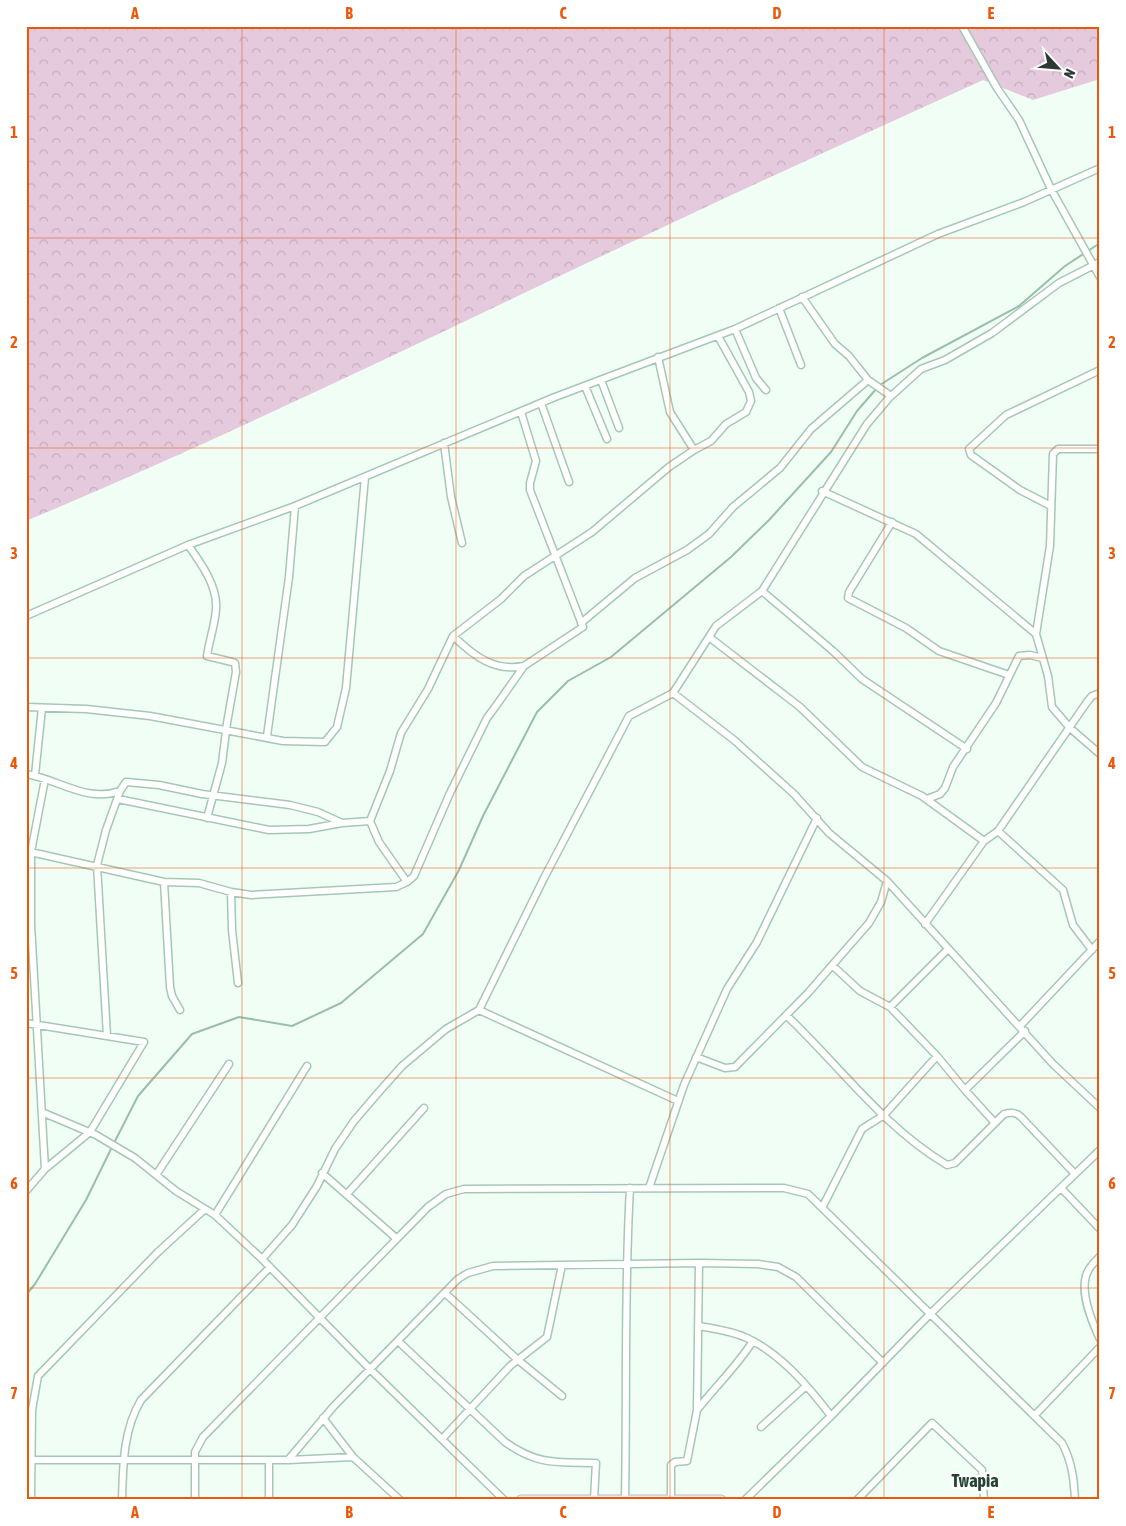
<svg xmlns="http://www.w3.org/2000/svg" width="1126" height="1526" font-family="'Asap Condensed',sans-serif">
  <defs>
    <pattern id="forest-crowns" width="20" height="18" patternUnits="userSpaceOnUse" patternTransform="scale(1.25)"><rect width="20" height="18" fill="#e5c9dd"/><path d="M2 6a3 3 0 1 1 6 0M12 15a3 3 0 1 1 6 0" fill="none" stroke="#c5adbe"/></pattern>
  </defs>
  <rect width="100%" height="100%" fill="#f0fef6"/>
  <path fill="url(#forest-crowns)" d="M26 26H1100V79L1033 100 983 80C896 120 809 159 723 199 491 307 262 422 26 521Z"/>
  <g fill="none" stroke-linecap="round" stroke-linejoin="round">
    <path stroke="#9bbeab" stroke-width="2" d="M880 385 922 358 1019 306 1065 266 1100 243
      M114 1143 138 1096 192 1034 239 1017 292 1026 341 1003 423 934 459 870 483 816 537 712 568 681 611 657 731 557 769 520 831 452 857 411 877 388
      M26 1295 35 1284 86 1200 112 1147"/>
    <defs>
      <path id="minor" d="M962 26 997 88 1019 120 1051 189 1100 277
        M802 297 835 344 849 356 868 380 891 396
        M779 308 801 365
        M735 329 756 378 766 390
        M658 357 670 412 694 450 711 441 726 424 746 412 751 401 749 392 718 336
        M601 380 619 428
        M585 386 607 439
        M541 403 569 482
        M444 443 451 497 462 543
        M1100 449H1058L1053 454 1050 546 1036 634 1048 676 1052 707 1070 728 1100 754
        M822 491 916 534 1036 634
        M1051 506 1020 490 971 455 969 449 1006 415 1100 370
        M892 522 849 592 848 598 906 628 939 651 1009 675
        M188 545C201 563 218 587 216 609 215 625 209 641 207 656L232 662 235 663 236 672 227 723 222 763 207 818
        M762 591 833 651 862 679 967 749
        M26 616 188 545 295 506 555 397 735 329 938 234 1024 202 1100 168
        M581 623 635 578 687 550 709 534 733 507 780 468 811 429 868 380
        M453 636C474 656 494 672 524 666
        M709 637 800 707 862 767 922 796 984 841
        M673 693 734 740 794 794 829 833 887 881 1053 1064 1100 1108
        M26 707 86 709 150 716 283 741 325 742 337 727 346 688 365 477
        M267 736 289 577 295 506
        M26 774C58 779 87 803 120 791
        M35 775 42 708
        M118 799 269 830 309 829 342 823 370 821
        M927 799 940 794 945 788 953 767 996 703 1019 656 1030 655 1042 658
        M998 831 1063 890 1073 925 1092 950
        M26 851 164 882 199 883 231 892 251 895 396 887 407 882 414 876 450 793 487 718 498 703 524 666 583 627 530 490V483L536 461 521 412
        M164 882 170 987 172 996 180 1010
        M407 882 379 842 370 821 390 771 401 733 428 689 453 636 501 599 524 576 592 532 669 467 694 450
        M231 892 232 930 238 983
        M925 924 984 841 998 831 1087 702 1092 696 1100 693
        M833 966 860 991 890 1007 937 1056 965 1090 1025 1031
        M890 1007 947 950
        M479 1010 678 1101
        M786 1015C839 1065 883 1127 947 1165L955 1163 1004 1114C1011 1112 1016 1112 1021 1117L1075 1174
        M26 1023 144 1042 90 1132 45 1169
        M1020 1026 1100 941
        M107 1036 97 865 106 830 120 791 126 782 159 785 202 794 290 805 318 812 342 823
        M696 1057 725 1068 735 1067 808 993 869 923 881 902 887 881
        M965 1090 995 1123
        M44 1113 96 1135 135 1158 176 1191 215 1215 262 1259 370 1369 504 1500
        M322 1173 396 1238
        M156 1175 229 1064
        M649 1188 684 1085 727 989 757 942 817 818
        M1061 1188 1100 1229
        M26 1191 45 1169 31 924V852L45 779
        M347 1194 424 1108
        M823 1206 862 1129 884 1115 937 1056
        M215 1215 307 1066
        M1100 1256C1096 1261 1090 1266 1088 1271 1078 1290 1092 1322 1100 1339
        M262 1259 292 1225 317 1186 335 1149 354 1121 378 1093 402 1066 446 1029 479 1010 544 878 629 716 673 693 716 626 762 591 867 424 889 398 921 369 945 360 992 333 1059 283 1100 262
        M445 1293 518 1360 562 1396
        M699 1326C715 1329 732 1331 747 1338 781 1354 809 1387 831 1416
        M398 1341 505 1442C539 1466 557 1462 596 1463L594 1499
        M697 1410C716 1386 737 1366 753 1341
        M1035 1415 1100 1347
        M323 1418 353 1457 400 1500
        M761 1427 806 1386
        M442 1439 510 1366 547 1337 562 1265
        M31 1460H288L353 1457
        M288 1460 334 1406 458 1279 468 1273 493 1266 699 1263 758 1264 778 1267 796 1277 883 1363
        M625 1499C627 1395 624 1291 630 1188
        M671 1499V1465L675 1462 687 1461 697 1410 699 1263
        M31 1500 32 1410 38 1376 158 1252 205 1209
        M122 1500C123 1466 123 1430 141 1400L270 1267
        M195 1500V1452L203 1437 428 1207 446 1194 464 1189 784 1188 808 1194 1062 1443C1072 1462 1074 1479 1075 1500
        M269 1500V1460
        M745 1500 831 1416 931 1313 1100 1150
        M857 1500 932 1423 982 1470 984 1500"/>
      <path id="secondary" d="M521 1500H721"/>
    </defs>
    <use href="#minor" stroke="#a5c8b5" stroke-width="9"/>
    <use href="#secondary" stroke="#a5c8b5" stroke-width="11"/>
    <use href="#minor" stroke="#fff" stroke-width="6"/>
    <use href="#secondary" stroke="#fce3f6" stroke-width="9"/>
  </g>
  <path fill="none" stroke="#e8590c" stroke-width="1" stroke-opacity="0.55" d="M242 26V1500M456 26V1500M670 26V1500M884 26V1500M26 238H1100M26 448H1100M26 658H1100M26 868H1100M26 1078H1100M26 1288H1100"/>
  <g text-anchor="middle" stroke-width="5" stroke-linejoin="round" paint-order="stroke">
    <g font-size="18" font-weight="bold" fill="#254334" stroke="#fff">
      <text x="975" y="1487">Twapia</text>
    </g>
  </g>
  <rect width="1126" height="1526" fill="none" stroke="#ffffff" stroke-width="55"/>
  <g transform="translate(1058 68) rotate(116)" stroke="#ffffff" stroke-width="4" paint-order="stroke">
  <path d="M0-4L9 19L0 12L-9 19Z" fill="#2c3a33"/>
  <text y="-8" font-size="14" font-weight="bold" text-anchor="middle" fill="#2c3a33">N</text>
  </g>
  <rect x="28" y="28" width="1070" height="1470" fill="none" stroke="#e8590c" stroke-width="2"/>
  <g font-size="16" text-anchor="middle" font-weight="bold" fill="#e8590c">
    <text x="135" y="19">A</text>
    <text x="349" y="19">B</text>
    <text x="563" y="19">C</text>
    <text x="777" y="19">D</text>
    <text x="991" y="19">E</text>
    <text x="14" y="138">1</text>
    <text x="1112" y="138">1</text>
    <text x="14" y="348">2</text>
    <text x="1112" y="348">2</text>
    <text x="14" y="559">3</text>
    <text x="1112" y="559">3</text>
    <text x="14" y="769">4</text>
    <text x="1112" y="769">4</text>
    <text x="14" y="979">5</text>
    <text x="1112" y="979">5</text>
    <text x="14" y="1189">6</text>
    <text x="1112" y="1189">6</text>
    <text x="14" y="1399">7</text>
    <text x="1112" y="1399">7</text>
    <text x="135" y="1518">A</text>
    <text x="349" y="1518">B</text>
    <text x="563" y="1518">C</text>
    <text x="777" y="1518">D</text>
    <text x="991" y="1518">E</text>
  </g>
</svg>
